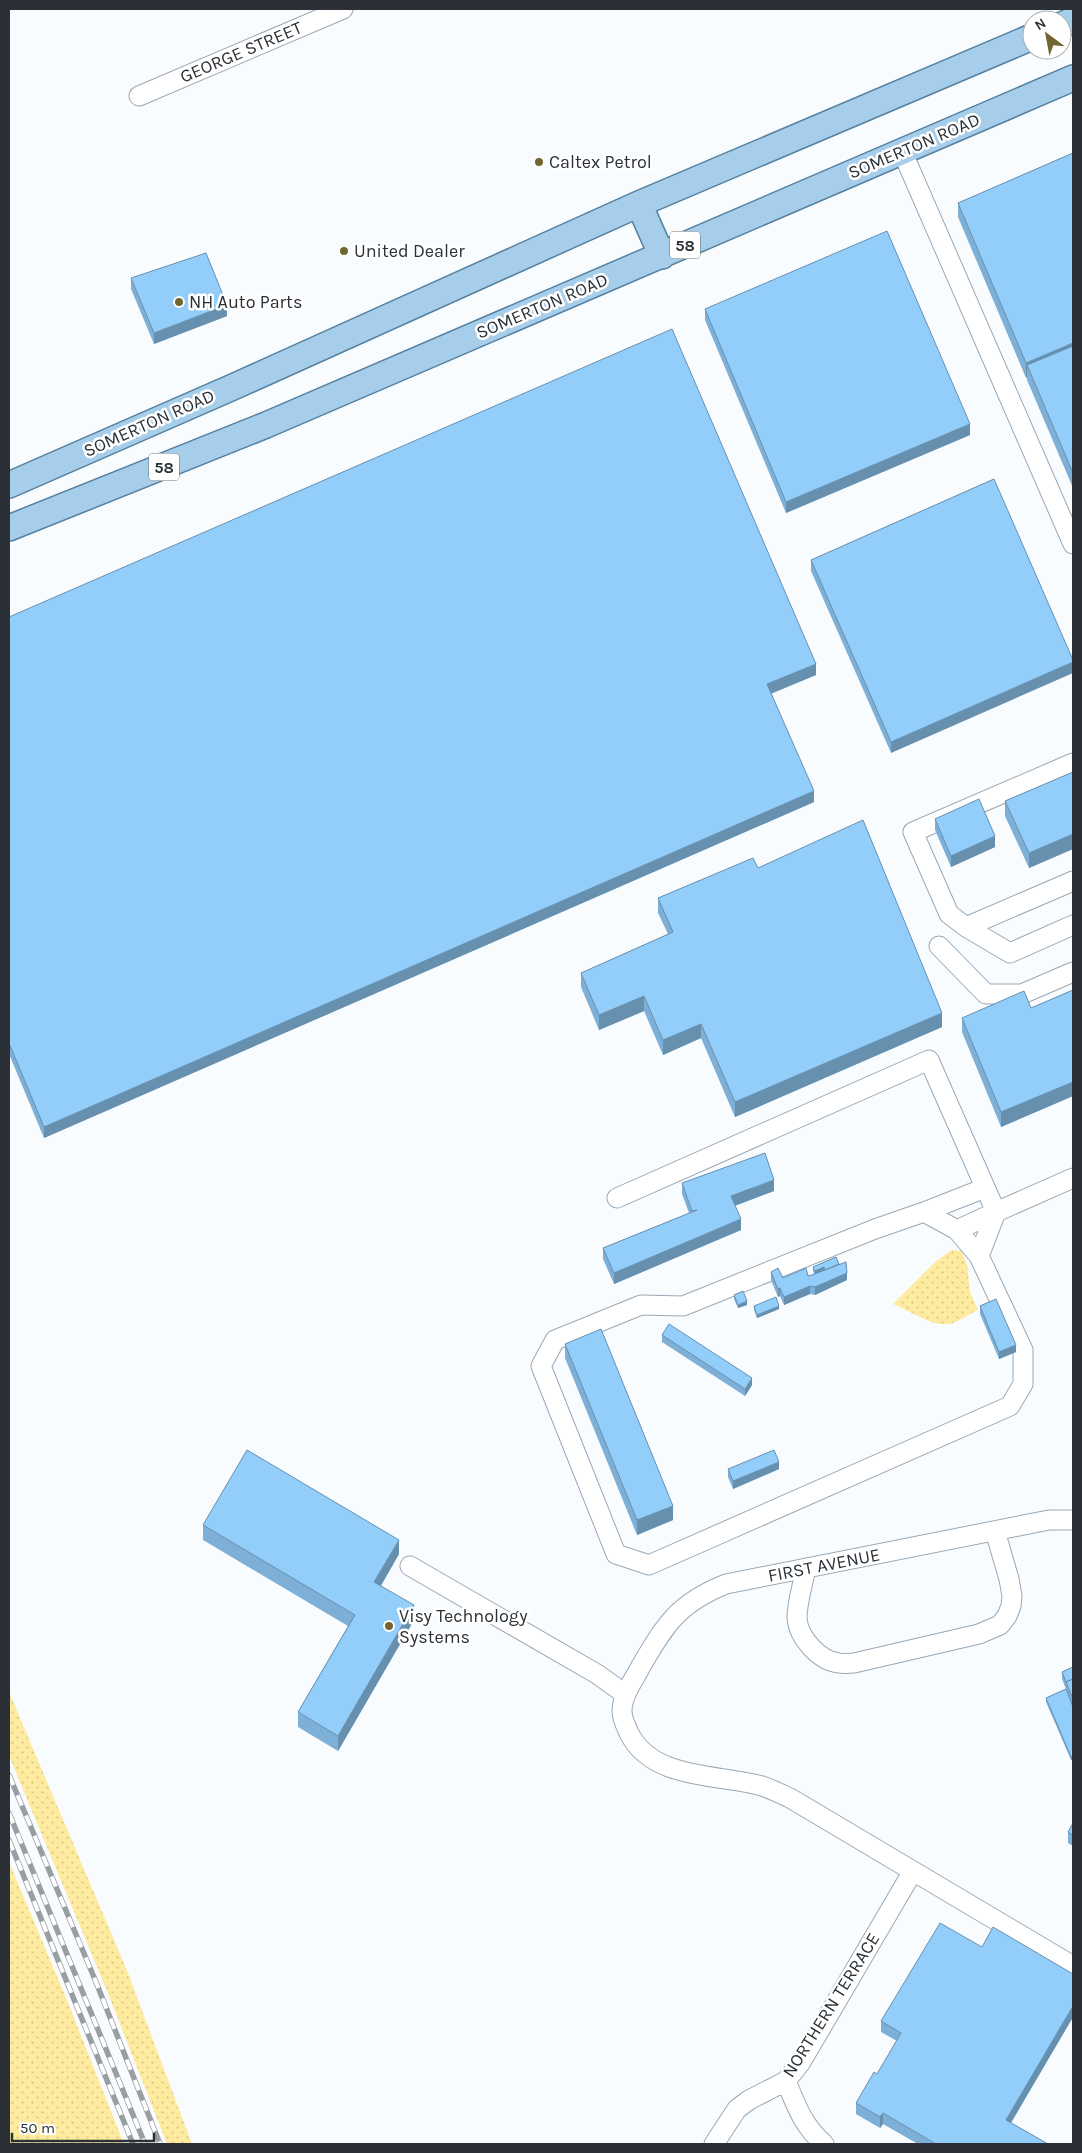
<svg xmlns="http://www.w3.org/2000/svg" width="1082" height="2153" font-family="Karla,sans-serif">
  <defs>
    <pattern id="grass-dots" width="8" height="8" patternUnits="userSpaceOnUse" patternTransform="scale(1.25)"><rect width="8" height="8" fill="#feeb9f"/><path d="M2 2h.1M6 6h.1" fill="none" stroke="#daca8a" stroke-width="1.8" stroke-linecap="round"/></pattern>
  </defs>
  <rect width="100%" height="100%" fill="#f9fcff"/>
  <path fill="url(#grass-dots)" d="M952 1250 961 1251 967 1264 970 1292 978 1310C969 1314 959 1322 949 1324 932 1327 909 1310 893 1304L936 1261Z
    M9 1692 128 1973 192 2144H167L107 1991 9 1756Z
    M9 1862 67 2000 124 2144H9Z"/>
  <g fill="none" stroke-linecap="round" stroke-linejoin="round">
    <defs>
      <path id="minor" d="M139 96 343 9
        M902 151 1073 544
        M1073 763 913 832 949 914 966 927 1073 881
        M966 927 1010 953 1073 925
        M939 946 986 994H1022L1073 972
        M617 1198 929 1060 996 1212 957 1230
        M924 1212 985 1188
        M979 1256 957 1230 924 1212 875 1229 683 1306 641 1305 555 1340 541 1366 616 1554 649 1565 1010 1406 1023 1384V1350L979 1256 996 1212 1073 1178
        M1073 1520H1049L726 1584C679 1603 666 1623 641 1666 634 1680 622 1695 622 1711 622 1719 626 1726 629 1733 652 1780 718 1774 762 1786 771 1789 781 1794 790 1798L1073 1966
        M410 1566 597 1674 625 1694
        M806 1568C803 1584 797 1602 797 1618 798 1637 819 1661 839 1663 844 1664 849 1663 854 1663L979 1634 1000 1625 1007 1616 1011 1606 1012 1596 1009 1579 995 1531
        M786 2081C796 2105 803 2126 824 2144
        M714 2144 737 2109 749 2100 786 2081 801 2062 913 1871"/>
      <path id="major" d="M1062 25 1073 20
        M639 204 662 256
        M9 485 233 387 639 204 1032 37
        M9 528 266 425 1073 78"/>
    </defs>
    <use href="#minor" stroke="#99a8b5" stroke-width="21"/>
    <use href="#major" stroke="#5480a1" stroke-width="28"/>
    <use href="#minor" stroke="#fff" stroke-width="19"/>
    <use href="#major" stroke="#a6cde9" stroke-width="25"/>
    <defs>
      <path id="rail" d="M9 1775 96 1982 160 2144
        M9 1813 145 2144
        M9 1840 133 2144"/>
    </defs>
    <use href="#rail" stroke="#999ea2" stroke-width="5.5"/>
    <use href="#rail" stroke="#fff" stroke-width="4" stroke-dasharray="11" stroke-linecap="butt"/>
  </g>
  <path fill="#7eb0d7" d="M1073 153V488L1027 380V377L1026 378 958 217V203Z
    M131 278 227 316 154 344 131 289Z
    M705 309 970 435 786 513 705 320Z
    M994 479 891 753 811 571V560Z
    M9 617 816 675 771 694 814 802 44 1138 9 1054Z
    M1073 772V849L1029 868 1005 816V801Z
    M935 819 995 847 951 867 935 830Z
    M758 868 942 1027 735 1117 701 1038 663 1055 644 1011 599 1030 581 987V973L668 934 658 913V898Z
    M1073 990V1096L1001 1127 962 1032V1018L1031 1008Z
    M682 1183 774 1191 735 1206 741 1230 614 1284 603 1259V1248L689 1213 682 1194Z
    M836 1257 847 1280 815 1295 810 1294 784 1305 780 1296 778 1297 771 1280V1272L783 1278 812 1275 814 1274 813 1271V1267Z
    M734 1295 747 1305 738 1308 734 1299Z
    M754 1306 779 1309 757 1318 754 1310Z
    M980 1306 1016 1352 999 1359 980 1314Z
    M662 1335 752 1385 745 1396 662 1342Z
    M565 1344 673 1520 637 1535 565 1358Z
    M728 1469H779L733 1489 728 1477Z
    M203 1525 399 1554 381 1586 414 1620 338 1751 298 1727V1712L348 1626 203 1540Z
    M1073 1667V1759L1071 1760 1046 1702V1698L1066 1689 1062 1679V1672Z
    M1073 1823V1846L1068 1843V1832Z
    M1073 2017 1011 2123 1048 2144H918L883 2124 880 2128 856 2114V2103L877 2074 897 2041 881 2032V2021Z"/>
  <path fill="#6790af" d="M227 305V316L154 344V333Z
    M1073 343V358L1027 365V377L1026 378V363Z
    M970 424V435L786 513V502Z
    M1073 662V673L891 753V742Z
    M816 664V675L767 695V684Z
    M814 791V802L44 1138V1127Z
    M1073 834V849L1029 868V853Z
    M995 836V847L951 867V856Z
    M644 996V1011L599 1030V1015Z
    M942 1013V1027L735 1117V1102Z
    M701 1024V1038L663 1055V1040Z
    M1073 1082V1096L1001 1127V1112Z
    M774 1180V1191L731 1207V1196Z
    M741 1219V1230L614 1284V1273Z
    M824 1267V1271L815 1275V1271Z
    M847 1273V1280L815 1295V1287Z
    M810 1286V1294L784 1305V1297Z
    M780 1288V1296L778 1297V1289Z
    M747 1301V1305L738 1308V1305Z
    M779 1306V1309L757 1318V1315Z
    M1016 1345V1352L999 1359V1352Z
    M752 1378V1385L745 1396V1389Z
    M779 1462V1469L733 1489V1481Z
    M673 1506V1520L637 1535V1520Z
    M399 1540V1554L374 1597V1582Z
    M414 1605V1620L338 1751V1736Z
    M1073 1756V1759L1071 1760V1757Z
    M1073 2006V2017L1006 2131V2120Z
    M883 2113V2124L880 2128V2117Z"/>
  <path fill="#93cdfa" stroke="#6790af" d="M1073 153V343L1026 363 958 203Z
    M887 231 970 424 786 502 705 309Z
    M206 253 227 305 154 333 131 278Z
    M672 329 816 664 767 684 814 791 44 1127 9 1043V617Z
    M1073 346V473L1027 365Z
    M994 479 1073 660V662L891 742 811 560Z
    M1073 772V834L1029 853 1005 801Z
    M979 799 995 836 951 856 935 819Z
    M863 820 942 1013 735 1102 701 1024 663 1040 644 996 599 1015 581 973 673 932 658 898 753 858 758 868Z
    M1073 990V1082L1001 1112 962 1018 1024 991 1031 1008Z
    M765 1153 774 1180 731 1196 741 1219 614 1273 603 1248 697 1210 692 1211 682 1183Z
    M836 1257 839 1264 825 1270 824 1267 815 1271 813 1267Z
    M846 1262 847 1273 815 1287 810 1286 784 1297 780 1288 778 1289 771 1272 778 1268 783 1278 806 1268 808 1276 812 1275Z
    M743 1291 747 1301 738 1305 734 1295Z
    M776 1297 779 1306 757 1315 754 1306Z
    M996 1299 1016 1345 999 1352 980 1306Z
    M669 1324 752 1378 745 1389 662 1335Z
    M601 1329 673 1506 637 1520 565 1344Z
    M247 1450 399 1540 374 1582 414 1605 338 1736 298 1712 355 1615 203 1525Z
    M774 1450 779 1462 733 1481 728 1469Z
    M1073 1667V1679L1066 1682 1062 1672Z
    M1073 1679V1699L1066 1682Z
    M1066 1689 1073 1707V1756L1071 1757 1046 1698Z
    M1073 1823V1835L1068 1832Z
    M940 1923 982 1947 993 1927 1073 1974V2006L1006 2120 1048 2144H936L883 2113 880 2117 856 2103 874 2072 877 2074 901 2033 881 2021Z"/>
  <g fill="#716532" stroke="#fff" stroke-width="2">
    <circle cx="539" cy="162" r="5"/>
    <circle cx="344" cy="251" r="5"/>
    <circle cx="179" cy="302" r="5"/>
    <circle cx="389" cy="1626" r="5"/>
  </g>
  <g text-anchor="middle" stroke-width="5" stroke-linejoin="round" paint-order="stroke">
    <g fill="#fff" stroke="#6a6e72" stroke-width="1">
      <rect x="670" y="231.5" width="30" height="27" rx="4"/>
      <rect x="149" y="453.5" width="30" height="27" rx="4"/>
    </g>
    <g font-size="16" font-weight="bold" fill="#2a3035">
      <text x="685" y="251">58</text>
      <text x="164" y="473">58</text>
    </g>
    <g font-size="18" fill="#2a3035" stroke="#fff">
      <text transform="translate(241 52) rotate(-23)" y="6">GEORGE STREET</text>
      <text transform="translate(914 146) rotate(-23)" y="6">SOMERTON ROAD</text>
      <text transform="translate(542 306) rotate(-23)" y="6">SOMERTON ROAD</text>
      <text transform="translate(149 423) rotate(-24)" y="6">SOMERTON ROAD</text>
      <text transform="translate(824 1565) rotate(-11)" y="6">FIRST AVENUE</text>
      <text transform="translate(831 2005) rotate(-58)" y="6">NORTHERN TERRACE</text>
    </g>
    <g font-size="18" fill="#2a3035" stroke="#fff" text-anchor="start">
      <text x="549" y="168">Caltex Petrol</text>
      <text x="354" y="257">United Dealer</text>
      <text x="189" y="308">NH Auto Parts</text>
      <text x="399" y="1622">Visy Technology<tspan x="399" dy="21">Systems</tspan></text>
    </g>
  </g>
  <rect width="1082" height="2153" fill="none" stroke="#2a3035" stroke-width="20"/>
  <g transform="translate(1047 35) rotate(328)"><circle r="24" fill="#ffffff" stroke="#aaacae"/>
  <path d="M0-4L9 19L0 12L-9 19Z" fill="#716532"/>
  <text y="-8" font-size="14" font-weight="bold" text-anchor="middle" fill="#2a3035">N</text>
  </g>
  <path d="M12 2133v8h142v-8" fill="none" stroke="#2a3035" stroke-width="2.5"/>
  <text x="20" y="2133" font-size="15" fill="#2a3035" stroke="#ffffff" stroke-width="4" paint-order="stroke">50 m</text>
</svg>
